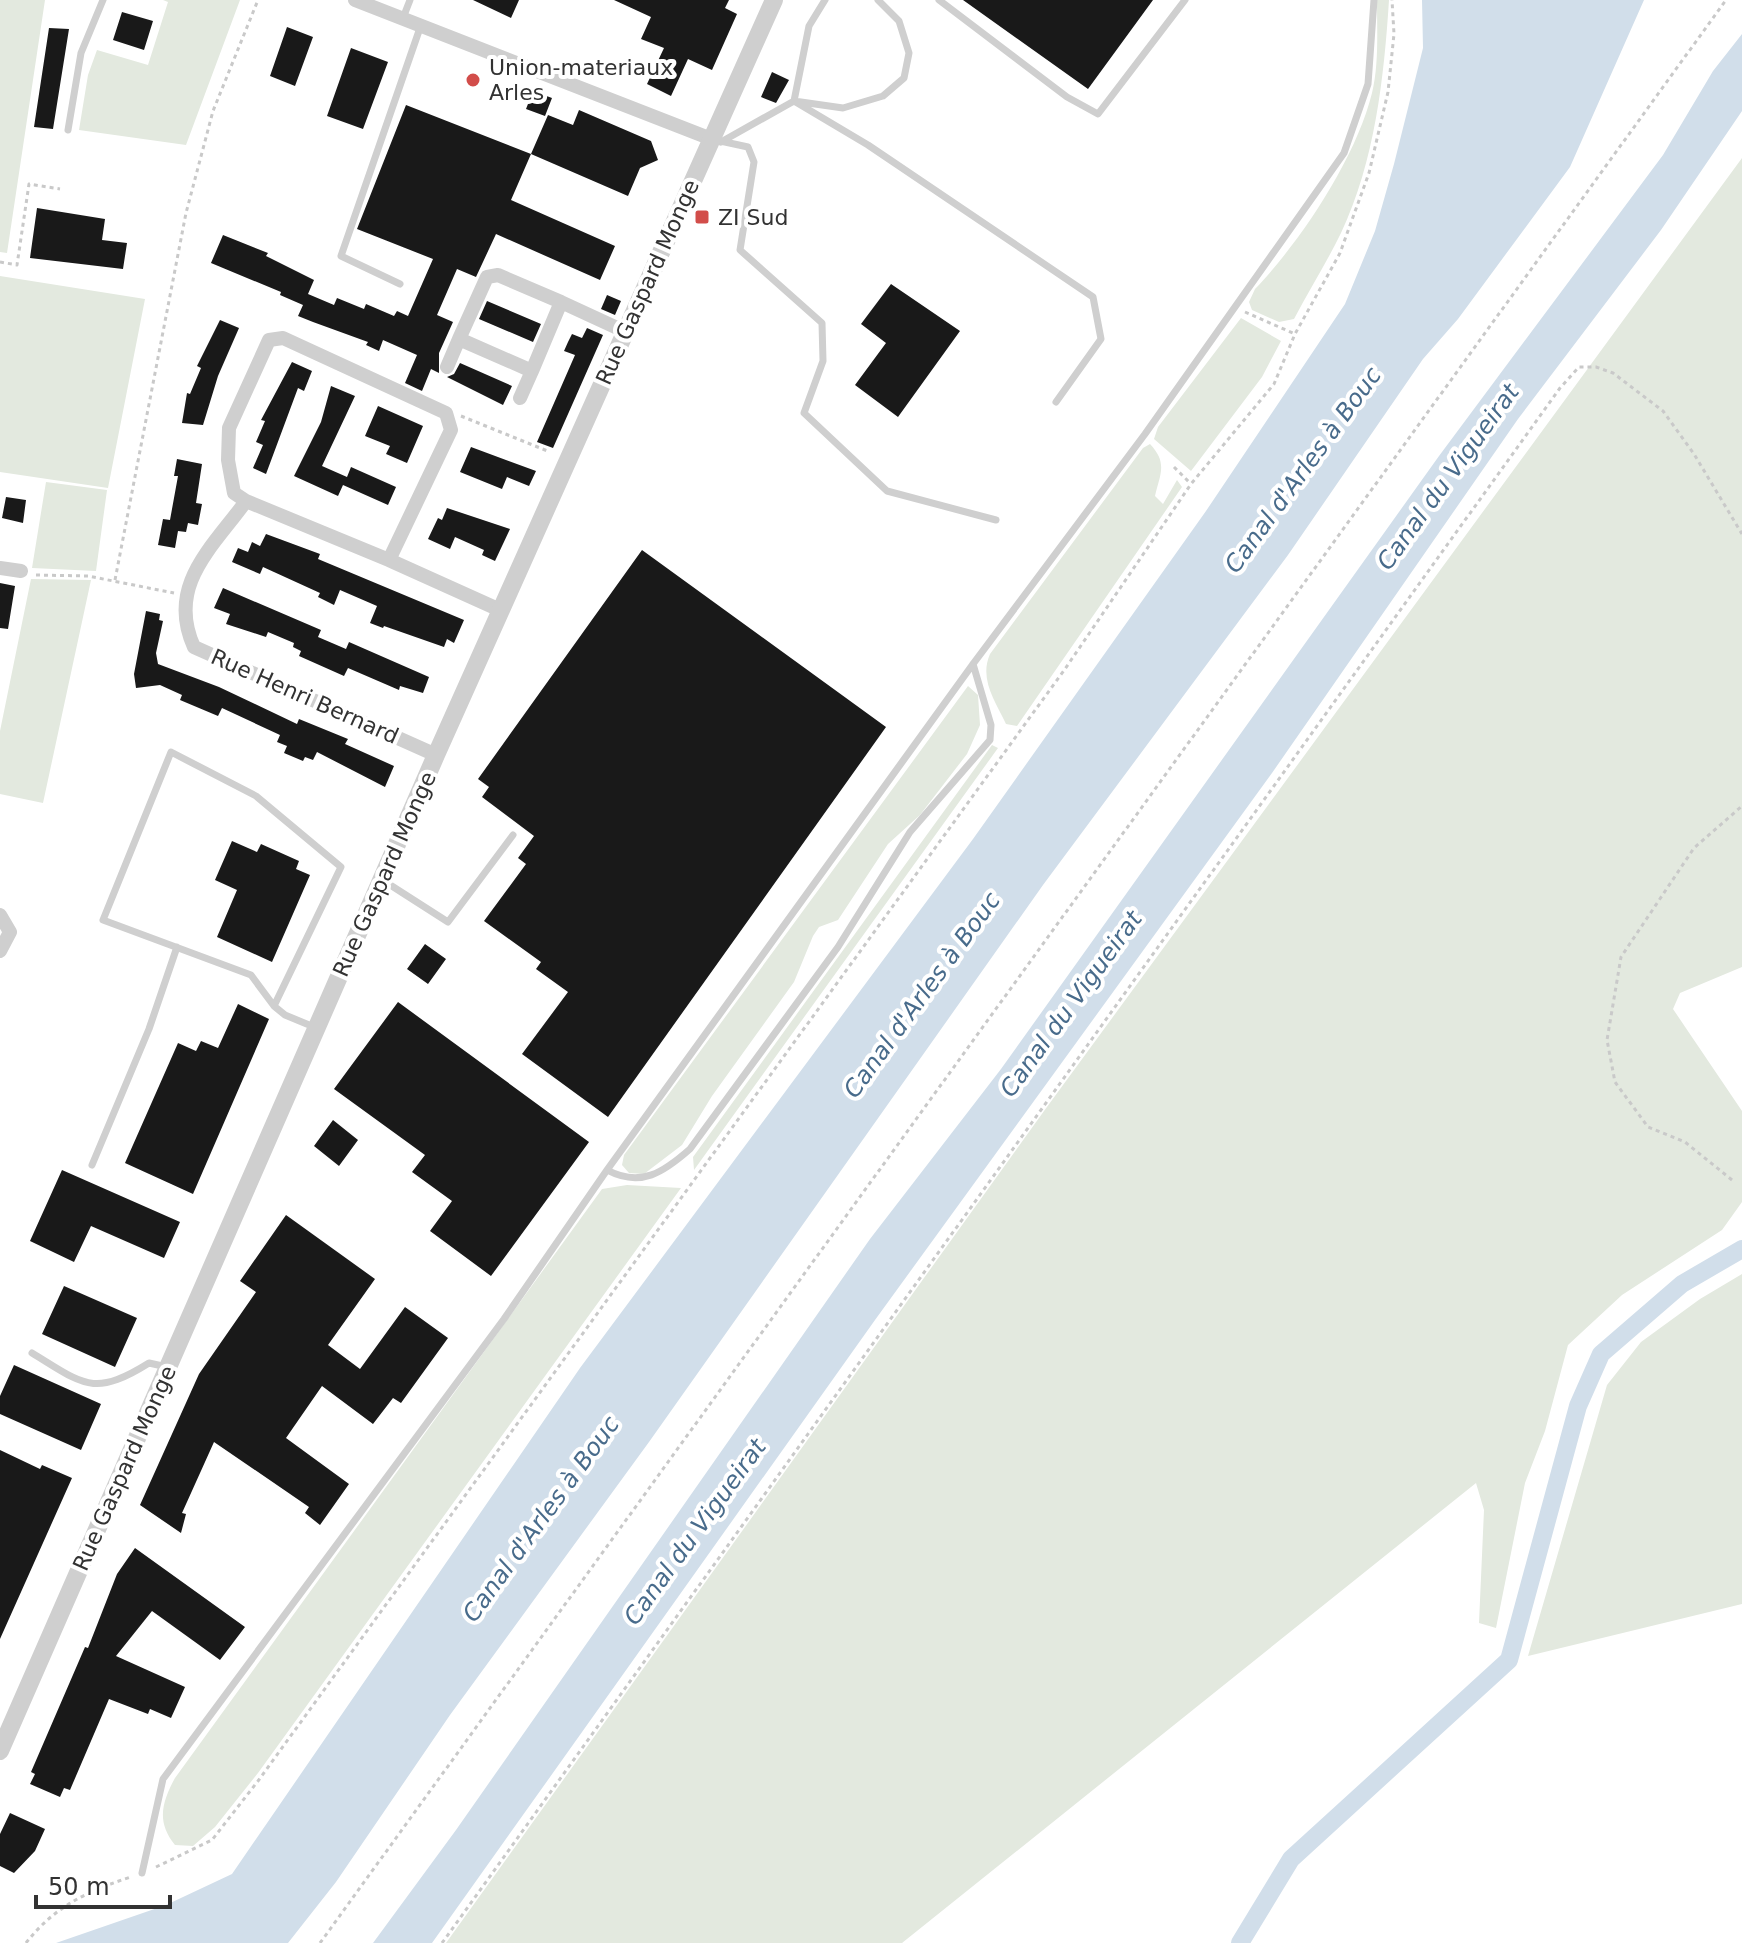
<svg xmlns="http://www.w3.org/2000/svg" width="1742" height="1943" font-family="'DejaVu Sans',sans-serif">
  <rect width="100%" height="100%" fill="#fff"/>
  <path fill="#e3e9df" d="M0 0H45L7 253 0 252Z
    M163 0H240L186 145 79 130 88 75 97 50 148 65 168 2Z
    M1377 0H1389C1384 78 1375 161 1341 233 1327 262 1309 290 1294 319L1279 322 1252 310 1249 302 1255 289C1301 241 1356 158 1372 93 1379 64 1377 30 1377 0Z
    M1742 158V967L1680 993 1673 1009 1742 1111V1202L1722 1230 1622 1295 1568 1345 1545 1431 1525 1483 1496 1628 1479 1623 1484 1510 1476 1483 902 1943H446L1044 1111Z
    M0 276 145 299 108 488 0 472Z
    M1241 318 1281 341 1262 377 1191 471 1154 439 1158 427Z
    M1150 444C1168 463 1160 474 1155 496L1163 504 1177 480 1182 487 1017 726 1006 724C995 701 979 679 990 654L1143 448Z
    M46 482 107 490 96 571 32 568Z
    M31 579 91 580 43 803 0 794V731Z
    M968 686 978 695 980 725 967 754 920 815 888 844 838 920 819 927 813 936 794 982 712 1096 682 1145 644 1174 629 1173 622 1165 624 1155Z
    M992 745 998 748 694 1170 693 1157Z
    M627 1185 681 1188 258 1773 215 1827 193 1846 175 1845C156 1822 162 1802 175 1778L602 1189Z
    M1742 1274V1604L1528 1656 1607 1385 1641 1342 1700 1299Z"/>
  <path fill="#d1deea" d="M1422 0H1644L1570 167 1458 319 1423 359 1288 555 1043 885 649 1442 450 1715 336 1882 288 1943H56L166 1905 232 1874 580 1368 973 839 1206 511 1345 304 1375 231 1394 164 1423 48Z
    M1742 34V111L1661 230 1518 419 1272 773 875 1320 432 1943H373L456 1830 870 1239 1001 1069 1439 456 1663 155 1713 71Z"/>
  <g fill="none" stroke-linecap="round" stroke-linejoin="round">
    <path stroke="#d1deea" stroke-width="18" d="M1240 1943 1291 1859 1509 1660 1578 1406 1601 1354 1682 1284 1742 1249"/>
  </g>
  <path fill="#191919" d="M473 0H519L511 18Z
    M614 0H729L725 8 737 14 712 70 688 59 671 96 647 84 664 48 641 39 651 17Z
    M963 0H1153L1088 89Z
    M122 12 153 21 144 50 113 40Z
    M287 27 313 37 295 86 270 76Z
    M49 28 69 29 53 129 34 127Z
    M351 48 388 62 363 129 327 116Z
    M772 72 789 80 776 103 761 97Z
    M533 91 552 98 545 116 526 109Z
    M406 105 531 154 511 200 615 246 600 280 496 234 476 277 457 269 437 315 453 322 439 353V373L431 369 422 391 405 383 417 355 383 340 379 351 366 345 368 342 313 322 298 316 303 305 280 295 281 292 211 263 223 235 268 253 266 256 314 280 308 294 334 305 337 298 364 309 366 304 394 316 397 311 408 316 433 259 357 229Z
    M579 110 651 141 658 160 640 168 628 196 531 154 548 115 573 125Z
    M37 208 105 219 102 240 127 243 123 269 30 258Z
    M891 284 960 331 898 417 855 385 886 343 861 324Z
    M607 295 621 301 615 315 601 309Z
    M487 301 541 324 533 342 479 319Z
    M220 320 239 328 218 376 203 425 182 423 187 393 190 394 201 368 197 366Z
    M587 328 603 335 553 448 537 442 575 355 564 351 568 342 572 334 582 338Z
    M292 362 312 371 304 391 298 388 266 474 253 468 263 445 256 442 265 421 261 420Z
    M460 363 512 386 503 405 447 377 454 374Z
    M331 386 355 396 322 466 347 477 351 467 396 487 388 505 343 485 338 496 294 476 321 422Z
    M378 406 423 426 407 463 386 454 390 446 365 436Z
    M471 447 536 471 529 486 507 477 502 489 460 472Z
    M177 459 202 464 196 503 202 504 198 525 188 523 186 532 178 531 175 548 158 545 163 519 170 520 178 476H174Z
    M6 497 26 500 23 523 2 518Z
    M447 508 510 529 495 561 482 555 484 550 455 537 450 549 428 539 438 518 442 520Z
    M266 534 320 554 318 559 464 620 454 643 447 639 444 647 384 626 383 628 370 623 377 606 340 590 334 605 318 597 320 593 263 567 260 574 232 562 238 548 248 552 252 542 260 546Z
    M642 550 886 727 608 1117 522 1054 568 992 536 969 541 962 484 921 526 864 518 858 534 836 482 797 489 787 478 779Z
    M0 583 15 586 8 629 0 628Z
    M223 588 321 630 318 637 346 649 349 642 429 677 423 693 400 686 399 690 348 668 344 676 299 656 301 651 293 647 294 643 268 632 266 637 226 624 230 614 214 608Z
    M146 611 160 614 159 620 163 621 156 653 158 664 219 687 297 724 299 719 348 739 345 744 394 766 385 787 317 752 313 760 305 757 303 761 284 753 287 746 277 742 280 735 222 708 218 716 180 700 182 695 160 685 136 688 134 674Z
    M232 841 257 852 261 844 299 861 296 869 310 875 272 962 217 937 237 890 215 880Z
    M425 944 446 959 428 984 407 969Z
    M398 1002 589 1142 491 1276 430 1231 452 1201 412 1172 425 1155 334 1089Z
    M238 1004 269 1019 193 1194 125 1163 178 1043 196 1051 201 1041 218 1048Z
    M333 1120 358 1140 339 1166 314 1146Z
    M62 1170 180 1222 164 1258 91 1226 74 1262 30 1241Z
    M286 1215 375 1279 328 1345 360 1369 405 1307 448 1338 401 1403 393 1398 373 1424 322 1386 286 1438 349 1484 320 1525 305 1513 309 1507 214 1442 182 1513 186 1514 181 1533 140 1505 199 1374 256 1292 240 1281Z
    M64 1286 137 1318 115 1367 42 1334Z
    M14 1365 101 1404 81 1450 0 1414V1396Z
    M0 1450 40 1469 42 1465 72 1478 0 1639Z
    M135 1548 245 1627 220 1660 152 1611 116 1656 185 1687 171 1718 150 1709 148 1714 109 1699 70 1790 64 1788 60 1797 30 1784 35 1774 31 1772 85 1647 88 1648 117 1574Z
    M10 1813 45 1829 35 1851 14 1873 0 1866V1834Z"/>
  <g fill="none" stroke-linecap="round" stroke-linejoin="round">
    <path stroke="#c9c9c9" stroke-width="3" stroke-dasharray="4 4" stroke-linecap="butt" d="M0 262 17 265 29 184 60 189
      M1245 312 1295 334
      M461 416 550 452
      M1174 467 1191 484
      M36 575 88 576 174 593
      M115 580 186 213 213 111 258 0
      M1732 1180 1685 1142 1648 1127 1615 1082 1607 1040 1621 957 1694 848 1742 806
      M156 1867 212 1840 258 1781 1065 669 1191 484 1274 384 1295 334 1340 253 1369 173 1388 92 1394 34 1392 0
      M26 1943C54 1907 87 1891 131 1877
      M320 1943 1726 0
      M442 1943 1560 388 1579 367H1596L1613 373 1663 411 1694 454 1742 534"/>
    <path stroke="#cfcfcf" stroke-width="7" d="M939 0 1067 97 1098 114 1185 0
      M403 18 410 0
      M794 101 868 145 1093 297 1101 339 1056 402
      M794 101 809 26 825 0
      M68 130 81 53 103 0
      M711 139 748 147 754 162 740 250 822 323 823 361 804 413 887 491 996 520
      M721 142 794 101 843 108 883 96 904 78 909 53 899 21 878 0
      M400 284 341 256 421 25
      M384 881 448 922 513 835
      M274 1006 251 975 103 920 171 752 256 796 341 867 274 1006 285 1015 314 1027
      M92 1165 149 1029 177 947
      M607 1170C641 1188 664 1172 690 1149L838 947 910 832 990 740 991 725 973 664
      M32 1353C83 1384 93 1398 149 1363L167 1367
      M142 1873 163 1779 504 1319 607 1170 973 664 1145 434 1344 153 1368 84 1374 0"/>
    <path stroke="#cfcfcf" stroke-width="14" d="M355 0 709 138
      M561 302 498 275 487 277 459 339 532 371 561 302 626 332
      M447 367 459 339
      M520 398 532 371
      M246 501C213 547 166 585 194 647L436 755
      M389 560 246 501 234 493 228 460 229 428 269 340 283 338 446 413 451 430 389 560 500 610
      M0 568 21 571
      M0 915 10 932 0 951"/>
    <path stroke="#cfcfcf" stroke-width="18" d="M0 1751 436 755 774 0"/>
  </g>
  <g fill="#d24d4a" stroke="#fff" stroke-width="3">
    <circle cx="473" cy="80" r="8"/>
    <rect x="694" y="209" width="16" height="16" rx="4"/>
  </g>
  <g text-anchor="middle" stroke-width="8" stroke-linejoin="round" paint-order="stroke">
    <g font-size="22" fill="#323232" stroke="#fff" text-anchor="start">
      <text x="489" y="75">Union-materiaux<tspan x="489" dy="25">Arles</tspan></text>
      <text x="718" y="225">ZI Sud</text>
    </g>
    <g font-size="22" fill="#323232" stroke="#fff">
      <text transform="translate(647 282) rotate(-66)" y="8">Rue Gaspard Monge</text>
      <text transform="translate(305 696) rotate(24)" y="8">Rue Henri Bernard</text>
      <text transform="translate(384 874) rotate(-66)" y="8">Rue Gaspard Monge</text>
      <text transform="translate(124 1468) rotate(-66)" y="8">Rue Gaspard Monge</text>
    </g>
    <g font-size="24" font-style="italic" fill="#486b8b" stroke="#fff">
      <text transform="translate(1303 470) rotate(-54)" y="8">Canal d'Arles à Bouc</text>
      <text transform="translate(1448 477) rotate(-54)" y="8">Canal du Vigueirat</text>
      <text transform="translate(922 995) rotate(-54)" y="8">Canal d'Arles à Bouc</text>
      <text transform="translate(1071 1004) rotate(-54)" y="8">Canal du Vigueirat</text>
      <text transform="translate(541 1519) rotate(-54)" y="8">Canal d'Arles à Bouc</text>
      <text transform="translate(695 1532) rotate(-54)" y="8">Canal du Vigueirat</text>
    </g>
  </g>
  <path d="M36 1895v12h134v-12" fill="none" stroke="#323232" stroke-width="4"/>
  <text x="48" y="1895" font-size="24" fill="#323232" stroke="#ffffff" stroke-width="6" paint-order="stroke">50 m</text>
</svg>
